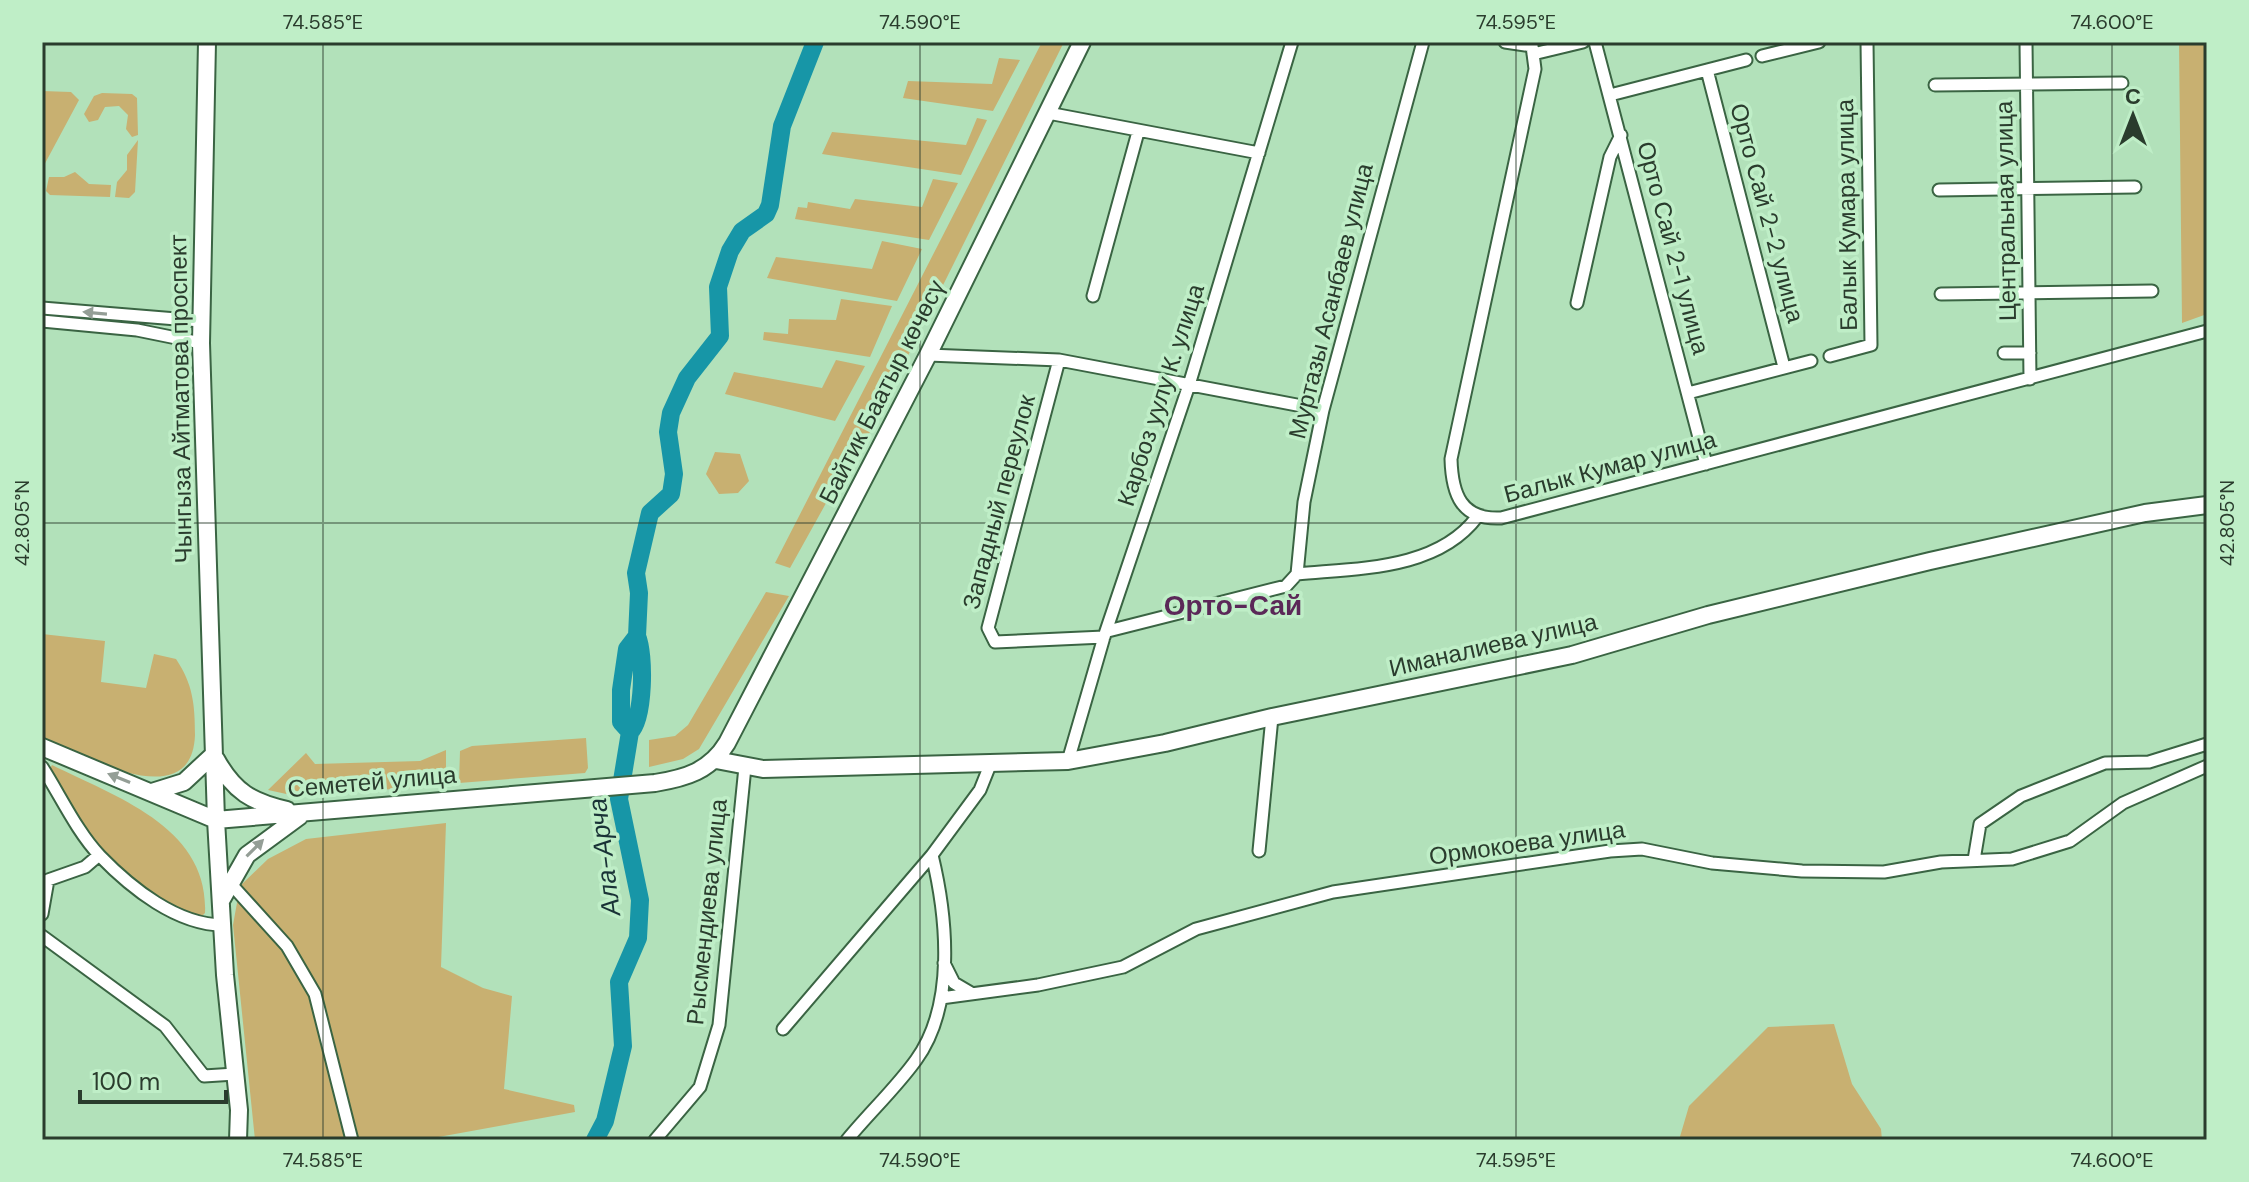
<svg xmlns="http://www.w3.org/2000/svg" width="2249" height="1182" font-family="'DM Sans',sans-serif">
  <rect width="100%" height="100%" fill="#b2e1ba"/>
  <path fill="#c8b071" d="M1042 42H1064L858 456 835 487 790 568 775 563Z
    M2179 42H2207V314L2182 323Z
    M999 58 1020 60 993 111 903 98 908 81 992 84Z
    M42 91 71 92 79 100 42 169Z
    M102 93 132 94 137 98 138 135 132 137 126 129 128 115 119 106 105 107 98 120 89 122 84 114 94 96Z
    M977 118 987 120 961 175 822 154 832 132 966 145Z
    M138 140 135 192 129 198 115 197 117 182 127 170V155Z
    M75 172 89 184 111 185 110 197 50 195 46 191 49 177H64Z
    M933 179 958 183 929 240 795 219 798 207 807 208 808 202 850 209 855 199 922 207Z
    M882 241 922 249 897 301 767 278 776 257 872 269Z
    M841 299 892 306 870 357 763 340 764 332 788 334 789 319 836 320Z
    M836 360 865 366 835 421 725 394 734 372 822 388Z
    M715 452 740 454 749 481 738 493 719 494 706 474Z
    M766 592 789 596 699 749 683 759 649 767V740L675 736 688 725Z
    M42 634 105 641 101 682 146 688 154 654 176 659C193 684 195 705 195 735 192 817 83 755 42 740Z
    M586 738 588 768 585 773 459 783 460 751 472 746Z
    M446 750V786L291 795 268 790 306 753 315 764 420 761Z
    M52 765C116 797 209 827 205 913L200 918C167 906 126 880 103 853 82 828 67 796 50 769Z
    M446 823 441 967 483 988 512 996 504 1089 574 1105 575 1112 422 1140H255L233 925 240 886 268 859 306 839Z
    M1834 1024 1852 1084 1881 1129 1882 1140H1679L1689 1106 1768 1027Z"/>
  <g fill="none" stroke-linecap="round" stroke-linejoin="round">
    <path stroke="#1796a7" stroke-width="18" d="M630 732C644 719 645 655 637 636
      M595 1140 605 1121 623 1046 619 982 638 938 640 900 619 799 630 732 621 722V690L627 649 637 636 639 593 636 573 650 513 671 494 674 474 668 432 671 413 687 378 720 336 718 287 730 251 742 231 766 214 770 205 782 126 815 42"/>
    <defs>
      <path id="street" d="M1505 42 1532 46 1535 69 1451 459C1452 494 1461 520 1501 518L2207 331
        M1595 42 1706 464
        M2026 42 2030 379
        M1533 54 1583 42
        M1762 56 1819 42
        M1707 70 1784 367
        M1935 85 2122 83
        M1610 95 1746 60
        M1048 113 1259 153
        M1939 190 2135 187
        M1941 294 2152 291
        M1093 296 1138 132
        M1577 303 1610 157 1621 135
        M42 308 201 321
        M42 321 137 330 201 343
        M2004 353H2030
        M928 355 1059 360 1323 410
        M1830 356 1871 345 1867 42
        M1059 360 988 628 995 642 1104 637
        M1688 393 1811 361
        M1297 574 1304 502 1323 410 1423 42
        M1297 574C1359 568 1437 570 1477 517
        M1108 631 1286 586 1297 574
        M1068 761 1104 637 1189 385 1292 42
        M42 767C60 795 77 832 100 856 131 888 177 925 223 925
        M1259 851 1272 717
        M1974 860 1980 824 2021 796 2105 763 2149 762 2207 744
        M230 883 287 946 315 994 352 1140
        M42 914 48 880 85 867 99 855
        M42 936 165 1026 204 1076 235 1074
        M944 963 954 983 971 993
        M941 998 1038 985 1123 967 1196 929 1333 892 1610 851 1642 849 1712 863 1802 871 1884 872 1941 862 2012 859 2070 841 2123 803 2207 766
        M783 1029 932 855
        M655 1140 700 1087 719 1025 745 767
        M847 1140C869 1113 896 1088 916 1060 956 1005 947 917 932 855L980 790 990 765"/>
      <path id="secondary" d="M207 42 201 343 216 820 225 975 239 1110 238 1140
        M42 747 216 820 655 783C686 778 710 771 727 743L928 355 1082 42
        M216 759C234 792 252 802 287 810
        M716 760 763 769 1068 761 1165 743 1272 717 1572 655 1708 615 1930 561 2145 513 2207 505
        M152 792 184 782 213 755
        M222 899 247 855 300 816"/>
    </defs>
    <use href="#street" stroke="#3a6443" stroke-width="15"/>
    <use href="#secondary" stroke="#3a6443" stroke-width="20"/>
    <use href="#street" stroke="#fff" stroke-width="11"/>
    <use href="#secondary" stroke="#fff" stroke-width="16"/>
  </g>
  <defs><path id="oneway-solid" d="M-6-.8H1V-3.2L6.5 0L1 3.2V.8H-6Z" transform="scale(2)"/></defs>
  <g fill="#949e96">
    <use href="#oneway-solid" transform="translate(95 313) rotate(-175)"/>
    <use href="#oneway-solid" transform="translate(119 778) rotate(-158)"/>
    <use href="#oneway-solid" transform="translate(255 848) rotate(-45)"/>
  </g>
  <path fill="none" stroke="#2a3c2d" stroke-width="2" stroke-opacity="0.45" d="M323 42V1140M920 42V1140M1516 42V1140M2112 42V1140M42 523H2207"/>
  <g text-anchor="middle" stroke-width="7" stroke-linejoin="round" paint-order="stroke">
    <g font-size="24" fill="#2a3c2d" stroke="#bfeec7">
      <text transform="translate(2006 211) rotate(-91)" y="8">Центральная улица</text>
      <text transform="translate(1767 213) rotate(75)" y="8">Орто Сай 2-2 улица</text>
      <text transform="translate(1847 215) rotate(-91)" y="8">Балык Кумара улица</text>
      <text transform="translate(1673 248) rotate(75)" y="8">Орто Сай 2-1 улица</text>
      <text transform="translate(1331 301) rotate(-76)" y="8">Муртазы Асанбаев улица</text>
      <text transform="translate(882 392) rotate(-63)" y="8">Байтик Баатыр көчөсү</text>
      <text transform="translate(1161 395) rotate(-72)" y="8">Карбоз уулу К. улица</text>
      <text transform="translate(181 399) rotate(-91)" y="8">Чынгыза Айтматова проспект</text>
      <text transform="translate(1610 467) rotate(-15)" y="8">Балык Кумар улица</text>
      <text transform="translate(999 502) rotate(-75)" y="8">Западный переулок</text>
      <text transform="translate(1493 645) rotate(-13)" y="8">Иманалиева улица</text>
      <text transform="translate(372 782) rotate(-5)" y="8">Семетей улица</text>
      <text transform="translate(1527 843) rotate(-8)" y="8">Ормокоева улица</text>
      <text transform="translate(707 912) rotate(-84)" y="8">Рысмендиева улица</text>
    </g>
    <g font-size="26" font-style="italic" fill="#193236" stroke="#bfeec7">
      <text transform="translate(604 857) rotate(-97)" y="9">Ала-Арча</text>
    </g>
    <g font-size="28" font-weight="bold" fill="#5b2858" stroke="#bfeec7">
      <text x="1233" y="615">Орто-Сай</text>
    </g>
  </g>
  <rect width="2249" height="1182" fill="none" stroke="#bfeec7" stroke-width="88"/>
  <g transform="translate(2133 116)" stroke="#bfeec7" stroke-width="6" paint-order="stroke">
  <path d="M0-6L14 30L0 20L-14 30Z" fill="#2a3c2d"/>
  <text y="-12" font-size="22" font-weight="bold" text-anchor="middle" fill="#2a3c2d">С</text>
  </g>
  <path d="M80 1090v12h146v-12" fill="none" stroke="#2a3c2d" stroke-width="4"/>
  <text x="92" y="1090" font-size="24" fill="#2a3c2d" stroke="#bfeec7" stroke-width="6" paint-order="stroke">100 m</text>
  <rect x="44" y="44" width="2161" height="1094" fill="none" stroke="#2a3c2d" stroke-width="3"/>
  <g font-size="20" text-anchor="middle" fill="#2a3c2d">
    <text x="323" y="29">74.585°E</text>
    <text x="920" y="29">74.590°E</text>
    <text x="1516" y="29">74.595°E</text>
    <text x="2112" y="29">74.600°E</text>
    <text transform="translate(22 523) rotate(-90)" y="7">42.805°N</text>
    <text transform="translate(2227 523) rotate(-90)" y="7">42.805°N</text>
    <text x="323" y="1167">74.585°E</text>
    <text x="920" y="1167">74.590°E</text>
    <text x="1516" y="1167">74.595°E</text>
    <text x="2112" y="1167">74.600°E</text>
  </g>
</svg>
